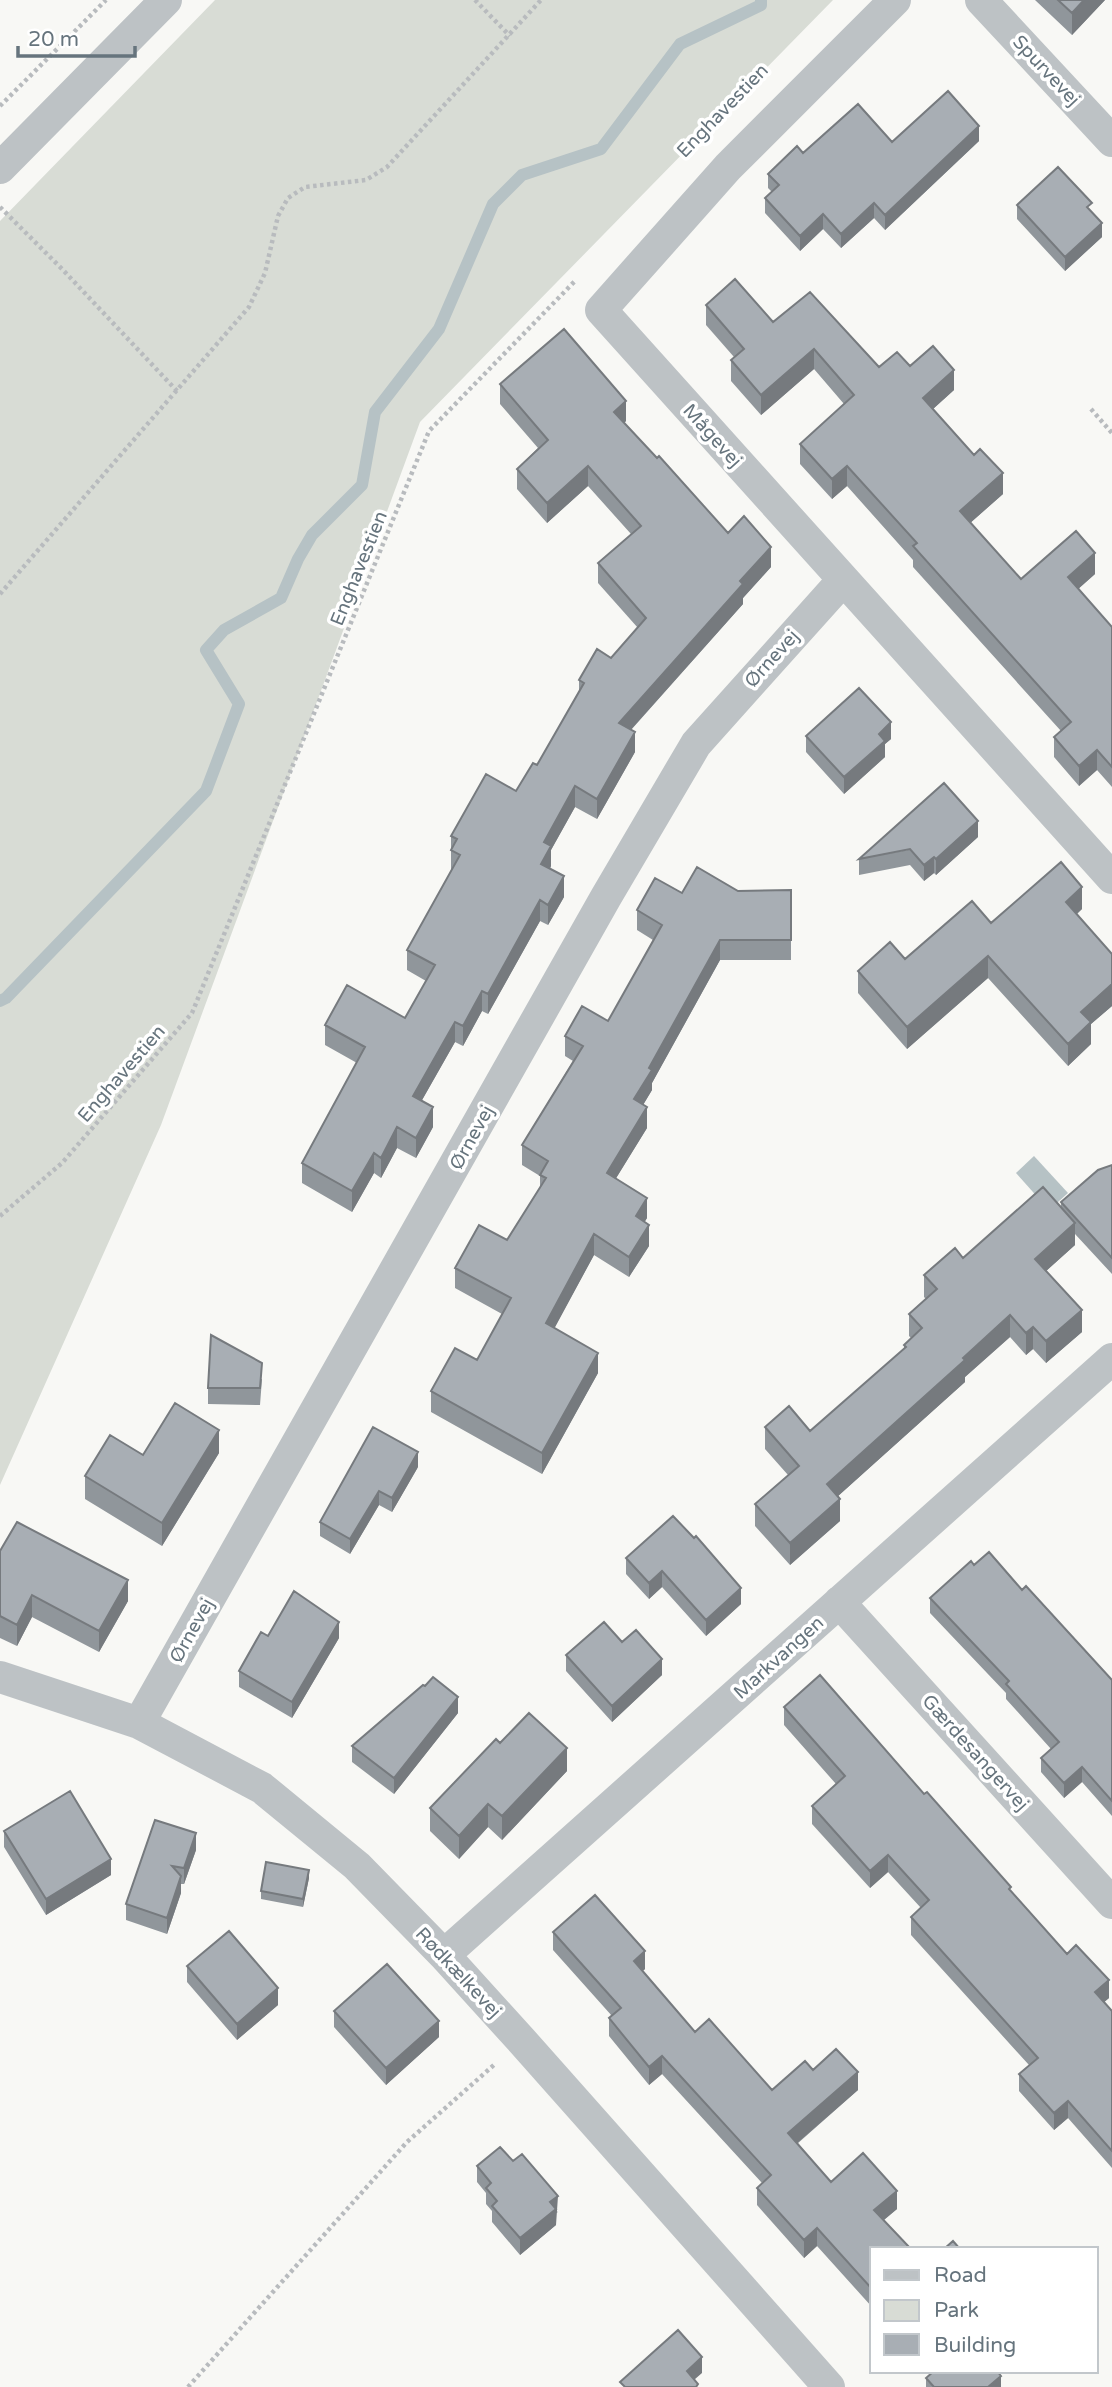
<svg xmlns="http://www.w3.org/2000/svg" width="1112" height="2387" font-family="'Varela Round',sans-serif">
  <rect width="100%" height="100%" fill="#f8f8f5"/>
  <path fill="#d8dcd5" d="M215 0H833L420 422 161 1125 0 1485V221Z"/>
  <path fill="#b6c2c5" d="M1034 1156 1068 1193 1049 1210 1016 1173Z"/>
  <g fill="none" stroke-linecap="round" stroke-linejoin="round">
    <path stroke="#b6c2c5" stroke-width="12" d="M0 1001 6 998 206 791 239 704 206 650 224 630 281 598 298 559 312 535 362 485 375 412 439 329 493 204 522 175 601 149 680 44 761 5V0"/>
    <path stroke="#b8bbbe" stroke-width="4.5" stroke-dasharray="3.5 3.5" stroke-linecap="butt" d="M475 0 510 36
      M0 106 106 0
      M0 207 63 270 177 391
      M1091 409 1112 433
      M0 594 249 307 265 273 278 216 288 198 305 187 366 180 387 167 541 0
      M0 1216 62 1163 192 1013 429 431 575 281
      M188 2387 407 2142 495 2064"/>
    <path stroke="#bdc2c5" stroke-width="32" d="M895 0 728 167 601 310 1112 878
      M981 0 1112 141
      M0 168 166 0
      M839 1602 1112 1903
      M0 1677 139 1723 262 1788 357 1866 444 1955 522 2041 829 2387
      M139 1723 606 897 696 744 843 580
      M444 1955 1112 1359"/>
  </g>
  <path fill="#90969b" d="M1035 0H1105L1072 35Z
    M979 141 885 230 874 218 841 248 823 229 800 251 765 213V198L772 192 768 188V174L803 153 892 142Z
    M1017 205 1092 212 1102 237 1065 271 1017 219Z
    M706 305 773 322 879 367 910 366 954 390 933 409 1003 494 970 523 1021 579 1095 574 1078 589 1112 627V787L1097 770 1079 786 1054 757V737L1061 731 913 567V560L847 486 832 499 800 464V444L844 404 814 369 761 415 731 381V360L734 357 706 325Z
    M500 384 626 421 624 423 728 533 771 567 743 598V604L631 730 635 752 597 819 575 807 551 850V866L550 869 564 897 548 925 540 921 488 1014 482 1011 463 1046 455 1042 422 1100 433 1127 416 1158 397 1148 381 1178 374 1173 352 1212 302 1183V1163L357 1063 325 1045V1025L405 1018 426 981 407 970V950L451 871V836L516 791 537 765 579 691V680L611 658 638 628 598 583V563L631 534 588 486 547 523 517 489V469L538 448 500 404Z
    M806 736 891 739 885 744V757L844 794 806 752Z
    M978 837 936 875 934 873 924 881 910 865 859 875V859Z
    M791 890V960H720L652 1083V1090L643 1105 647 1128 616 1178 647 1218 644 1222 649 1246 629 1277 594 1255 554 1328 598 1373 542 1474 431 1412V1391L477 1360 502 1314 455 1288V1268L507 1240 540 1187V1176L522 1165V1145L573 1061 565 1056V1036L608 1021 653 940 637 930V910L682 893Z
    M1082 909 1077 914 1112 954V1006L1091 1024V1044L1068 1066 988 978 907 1049 858 993V971L905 959 991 923Z
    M1112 1165V1274L1075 1234V1245L1046 1271 1082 1332 1046 1363 1033 1349 1026 1355 1010 1337 965 1377V1382L838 1496 840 1521 790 1565 755 1526V1504L788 1475 765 1449V1427L810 1431 904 1349V1345L911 1338 909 1336V1314L926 1299 924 1297V1275L963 1258 1061 1207V1202Z
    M262 1379 260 1405 208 1404V1388Z
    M219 1453 162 1546 85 1499V1476L143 1455Z
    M418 1467 392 1512 379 1505 350 1554 320 1536V1522Z
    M673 1516 741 1604 706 1636 662 1587 649 1599 626 1574V1558Z
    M0 1551 128 1601 99 1652 32 1617 17 1646 0 1638Z
    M974 1565 1022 1590 1112 1680V1816L1082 1782 1064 1798 1041 1772V1758L1051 1749 1006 1699V1693L930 1613V1598Z
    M268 1636 339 1638 292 1718 239 1687V1671Z
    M622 1642 662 1675 612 1722 566 1671V1655Z
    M425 1686 458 1713 394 1794 352 1762V1746Z
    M784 1707 924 1794 1067 1954 1109 1998 1104 2002 1112 2011V2168L1068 2118 1054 2130 1019 2091V2074L1029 2065 911 1935V1917L921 1908 888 1872 870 1888 812 1824V1806L836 1784 784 1725Z
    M500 1743 567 1771 502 1840 488 1827 459 1859 430 1831V1808Z
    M155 1820 196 1850 184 1884H181V1893L167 1934 126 1920V1904Z
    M4 1831 111 1875 46 1915 4 1847Z
    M309 1878 303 1907 261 1899V1891Z
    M553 1932 645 1969 642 1971 695 2032 772 2090 813 2070 858 2090 797 2144 831 2182 897 2209 884 2220 872 2249V2307L817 2246 804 2258 757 2205V2188L762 2183 662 2074 649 2085 609 2036V2018L612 2016 553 1950Z
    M187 1966 278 2005 237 2040 187 1982Z
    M334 2011 439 2037 386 2085 334 2027Z
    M477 2166 558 2212 556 2213V2225L520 2255 492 2222V2211L486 2204V2193L477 2182Z
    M926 2378 1001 2387H926Z"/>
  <path fill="#767a7e" d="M1084 0H1105L1072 35V13Z
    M979 126V141L885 230V215Z
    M874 203V218L841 248V234Z
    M823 214V229L800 251V236Z
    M1102 223V237L1065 271V257Z
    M814 349V369L761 415V395Z
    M954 370V390L923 418V398Z
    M626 401V421L614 432V412Z
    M588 466V486L547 523V503Z
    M847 466V486L832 499V479Z
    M1003 473V494L960 532V511Z
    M771 547V567L743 598V604L619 743V723L740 581Z
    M1095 553V574L1068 598V577Z
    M891 722V739L885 744V757L844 794V777L879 734Z
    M635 732V752L597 819V799Z
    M1097 750V770L1079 786V766Z
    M575 786V807L551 850V866L541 884V864L544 842Z
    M978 821V837L936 875V859Z
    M934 857V873L924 881V865Z
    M564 876V897L548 925V905Z
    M1082 887V909L1066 923V902Z
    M540 900V921L488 1014V994Z
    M720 940V960L652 1083V1090L634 1120V1099L649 1068Z
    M988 956V978L907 1049V1027Z
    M1112 984V1006L1091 1024V1044L1068 1066V1044L1081 1012Z
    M482 991V1011L463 1046V1026Z
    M455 1022V1042L413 1116V1096Z
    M433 1107V1127L416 1158V1138Z
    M647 1107V1128L607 1193V1173Z
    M397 1127V1148L381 1178V1158Z
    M374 1153V1173L352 1212V1191Z
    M647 1198V1218L636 1237V1216Z
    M1075 1223V1245L1035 1281V1259Z
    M649 1225V1246L629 1277V1257Z
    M594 1234V1255L546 1344V1323Z
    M1082 1310V1332L1046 1363V1341Z
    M1010 1315V1337L965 1377V1382L827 1506V1484Z
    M1033 1327V1349L1026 1355V1333Z
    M598 1353V1373L542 1474V1453Z
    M219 1430V1453L162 1546V1523Z
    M418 1452V1467L392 1512V1498Z
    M379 1491V1505L350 1554V1539Z
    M840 1499V1521L790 1565V1543Z
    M662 1571V1587L649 1599V1583Z
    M128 1580V1601L99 1652V1631Z
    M741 1588V1604L706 1636V1620Z
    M32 1595V1617L17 1646V1625Z
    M339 1622V1638L292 1718V1702Z
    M662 1659V1675L612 1722V1706Z
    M458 1697V1713L394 1794V1778Z
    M567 1748V1771L502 1840V1816Z
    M1082 1767V1782L1064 1798V1783Z
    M488 1804V1827L459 1859V1836Z
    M196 1833V1850L184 1884V1868Z
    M888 1855V1872L870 1888V1871Z
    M111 1859V1875L46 1915V1899Z
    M309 1870V1878L303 1907V1899Z
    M181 1876V1893L167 1934V1918Z
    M645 1951V1969L634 1979V1961Z
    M1109 1980V1998L1095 2010V1992Z
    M278 1988V2005L237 2040V2024Z
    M439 2021V2037L386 2085V2068Z
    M662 2056V2074L649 2085V2067Z
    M858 2072V2090L788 2151V2133Z
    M1068 2101V2118L1054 2130V2113Z
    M897 2191V2209L874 2228V2210Z
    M558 2196 556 2225 520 2255V2238L550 2202Z
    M817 2228V2246L804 2258V2240Z
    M702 2357V2373L687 2386V2371Z
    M1001 2376V2387H988Z"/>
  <path fill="#a8aeb4" stroke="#767a7e" stroke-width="2" d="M1058 0H1084L1072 13Z
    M948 91 979 126 885 215 874 203 841 234 823 214 800 236 765 198 779 185 768 174 797 146 803 153 858 104 892 142Z
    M1058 167 1092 203 1087 207 1102 223 1065 257 1017 205Z
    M735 279 773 322 810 292 879 367 897 352 910 366 933 346 954 370 923 398 974 455 980 449 1003 473 960 511 1021 579 1076 531 1095 553 1068 577 1112 627V767L1097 750 1079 766 1054 737 1071 722 913 546 917 543 847 466 832 479 800 444 854 395 814 349 761 395 731 360 744 349 706 305Z
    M564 329 626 401 614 412 657 458 659 456 728 533 744 516 771 547 740 581 743 584 619 723 635 732 597 799 575 786 544 842 551 846 541 864 564 876 548 905 540 900 488 994 482 991 463 1026 455 1022 413 1096 433 1107 416 1138 397 1127 381 1158 374 1153 352 1191 302 1163 365 1047 325 1025 347 985 405 1018 435 965 407 950 460 855 451 850 457 839 451 836 486 774 516 791 533 763 537 765 584 683 579 680 597 649 611 658 646 618 598 563 641 526 588 466 547 503 517 469 548 440 500 384Z
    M859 688 891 722 879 734 885 741 844 777 806 736Z
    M944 783 978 821 936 859 934 857 924 865 910 849 859 859Z
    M1061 862 1082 887 1066 902 1112 954V984L1081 1012 1091 1022 1068 1044 988 956 907 1027 858 971 890 942 905 959 972 901 991 923Z
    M697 867 738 891 791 890V940H720L649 1068 652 1070 634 1099 647 1107 607 1173 647 1198 636 1216 649 1225 629 1257 594 1234 546 1323 598 1353 542 1453 431 1391 455 1348 477 1360 511 1298 455 1268 479 1225 507 1240 546 1178 540 1175 548 1161 522 1145 583 1046 565 1036 582 1006 608 1021 662 925 637 910 655 878 682 893Z
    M1112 1165V1258L1061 1202 1098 1170Z
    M1043 1187 1075 1223 1035 1259 1082 1310 1046 1341 1033 1327 1026 1333 1010 1315 963 1358 965 1360 827 1484 840 1499 790 1543 755 1504 799 1466 765 1427 789 1406 810 1431 906 1347 904 1345 922 1328 909 1314 937 1289 924 1275 955 1248 963 1258Z
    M211 1335 262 1363 260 1388H208Z
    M175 1403 219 1430 162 1523 85 1476 110 1435 143 1455Z
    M373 1427 418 1452 392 1498 379 1491 350 1539 320 1522Z
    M673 1516 694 1538 696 1536 741 1588 706 1620 662 1571 649 1583 626 1558Z
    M17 1522 128 1580 99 1631 32 1595 17 1625 0 1616V1551Z
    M989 1552 1022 1590 1026 1586 1112 1680V1801L1082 1767 1064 1783 1041 1758 1059 1742 1006 1684 1009 1681 930 1598 971 1561 974 1565Z
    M294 1591 339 1622 292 1702 239 1671 261 1632 268 1636Z
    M604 1622 622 1642 636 1630 662 1659 612 1706 566 1655Z
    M820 1675 924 1794 927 1792 1011 1887 1009 1889 1067 1954 1076 1945 1109 1980 1095 1992 1112 2011V2151L1068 2101 1054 2113 1019 2074 1038 2058 911 1917 929 1900 888 1855 870 1871 812 1806 845 1776 784 1707Z
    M433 1677 458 1697 394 1778 352 1746 423 1685 425 1686Z
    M529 1713 567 1748 502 1816 488 1804 459 1836 430 1808 496 1739 500 1743Z
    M70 1791 111 1859 46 1899 4 1831Z
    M155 1820 196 1833 184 1868 172 1866 181 1876 167 1918 126 1904Z
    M266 1862 309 1870 303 1899 261 1891Z
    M595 1895 645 1951 634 1961 695 2032 709 2019 772 2090 805 2061 813 2070 836 2049 858 2072 788 2133 831 2182 863 2153 897 2191 874 2210 911 2249H872V2289L817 2228 804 2240 757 2188 771 2175 662 2056 649 2067 609 2018 621 2008 553 1932Z
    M229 1931 278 1988 237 2024 187 1966Z
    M387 1964 439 2021 386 2068 334 2011Z
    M500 2147 513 2161 522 2154 558 2196 550 2202 556 2209 520 2238 492 2206 497 2201 486 2188 491 2183 477 2166Z
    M953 2241 960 2249H944Z
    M678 2330 702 2357 687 2371 698 2384 696 2387H625L620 2382Z
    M934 2371H997L1001 2376 988 2387H934L926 2378Z"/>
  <g text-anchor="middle" stroke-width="7" stroke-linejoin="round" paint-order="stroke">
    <g font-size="19" fill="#66747d" stroke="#fff">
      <text transform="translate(1047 70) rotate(47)" y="7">Spurvevej</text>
      <text transform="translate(722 110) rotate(-46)" y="7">Enghavestien</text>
      <text transform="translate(713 435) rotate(48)" y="7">Mågevej</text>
      <text transform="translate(358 568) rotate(-68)" y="7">Enghavestien</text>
      <text transform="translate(771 658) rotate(-48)" y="7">Ørnevej</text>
      <text transform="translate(121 1073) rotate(-49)" y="7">Enghavestien</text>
      <text transform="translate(471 1137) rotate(-61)" y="7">Ørnevej</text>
      <text transform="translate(191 1630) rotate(-61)" y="7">Ørnevej</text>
      <text transform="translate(778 1657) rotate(-42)" y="7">Markvangen</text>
      <text transform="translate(976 1752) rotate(48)" y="7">Gærdesangervej</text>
      <text transform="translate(459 1972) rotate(47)" y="7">Rødkælkevej</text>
    </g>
  </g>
  <rect x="870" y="2247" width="228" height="126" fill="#ffffff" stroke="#c2c7cb" stroke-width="2"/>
  <rect x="884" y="2270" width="35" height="10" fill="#bdc2c5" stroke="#c2c7cb" stroke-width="2"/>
  <text x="934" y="2282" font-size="21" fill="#66747d">Road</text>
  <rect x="884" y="2300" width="35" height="21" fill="#d8dcd5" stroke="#c2c7cb" stroke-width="2"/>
  <text x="934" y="2317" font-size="21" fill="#66747d">Park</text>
  <rect x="884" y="2334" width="35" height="21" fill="#a8aeb4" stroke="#c2c7cb" stroke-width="2"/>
  <text x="934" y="2352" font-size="21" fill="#66747d">Building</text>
  <path d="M18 46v10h117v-10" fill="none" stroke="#66747d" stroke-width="3.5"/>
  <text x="28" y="46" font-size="21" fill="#66747d" stroke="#ffffff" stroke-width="5" paint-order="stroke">20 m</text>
</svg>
